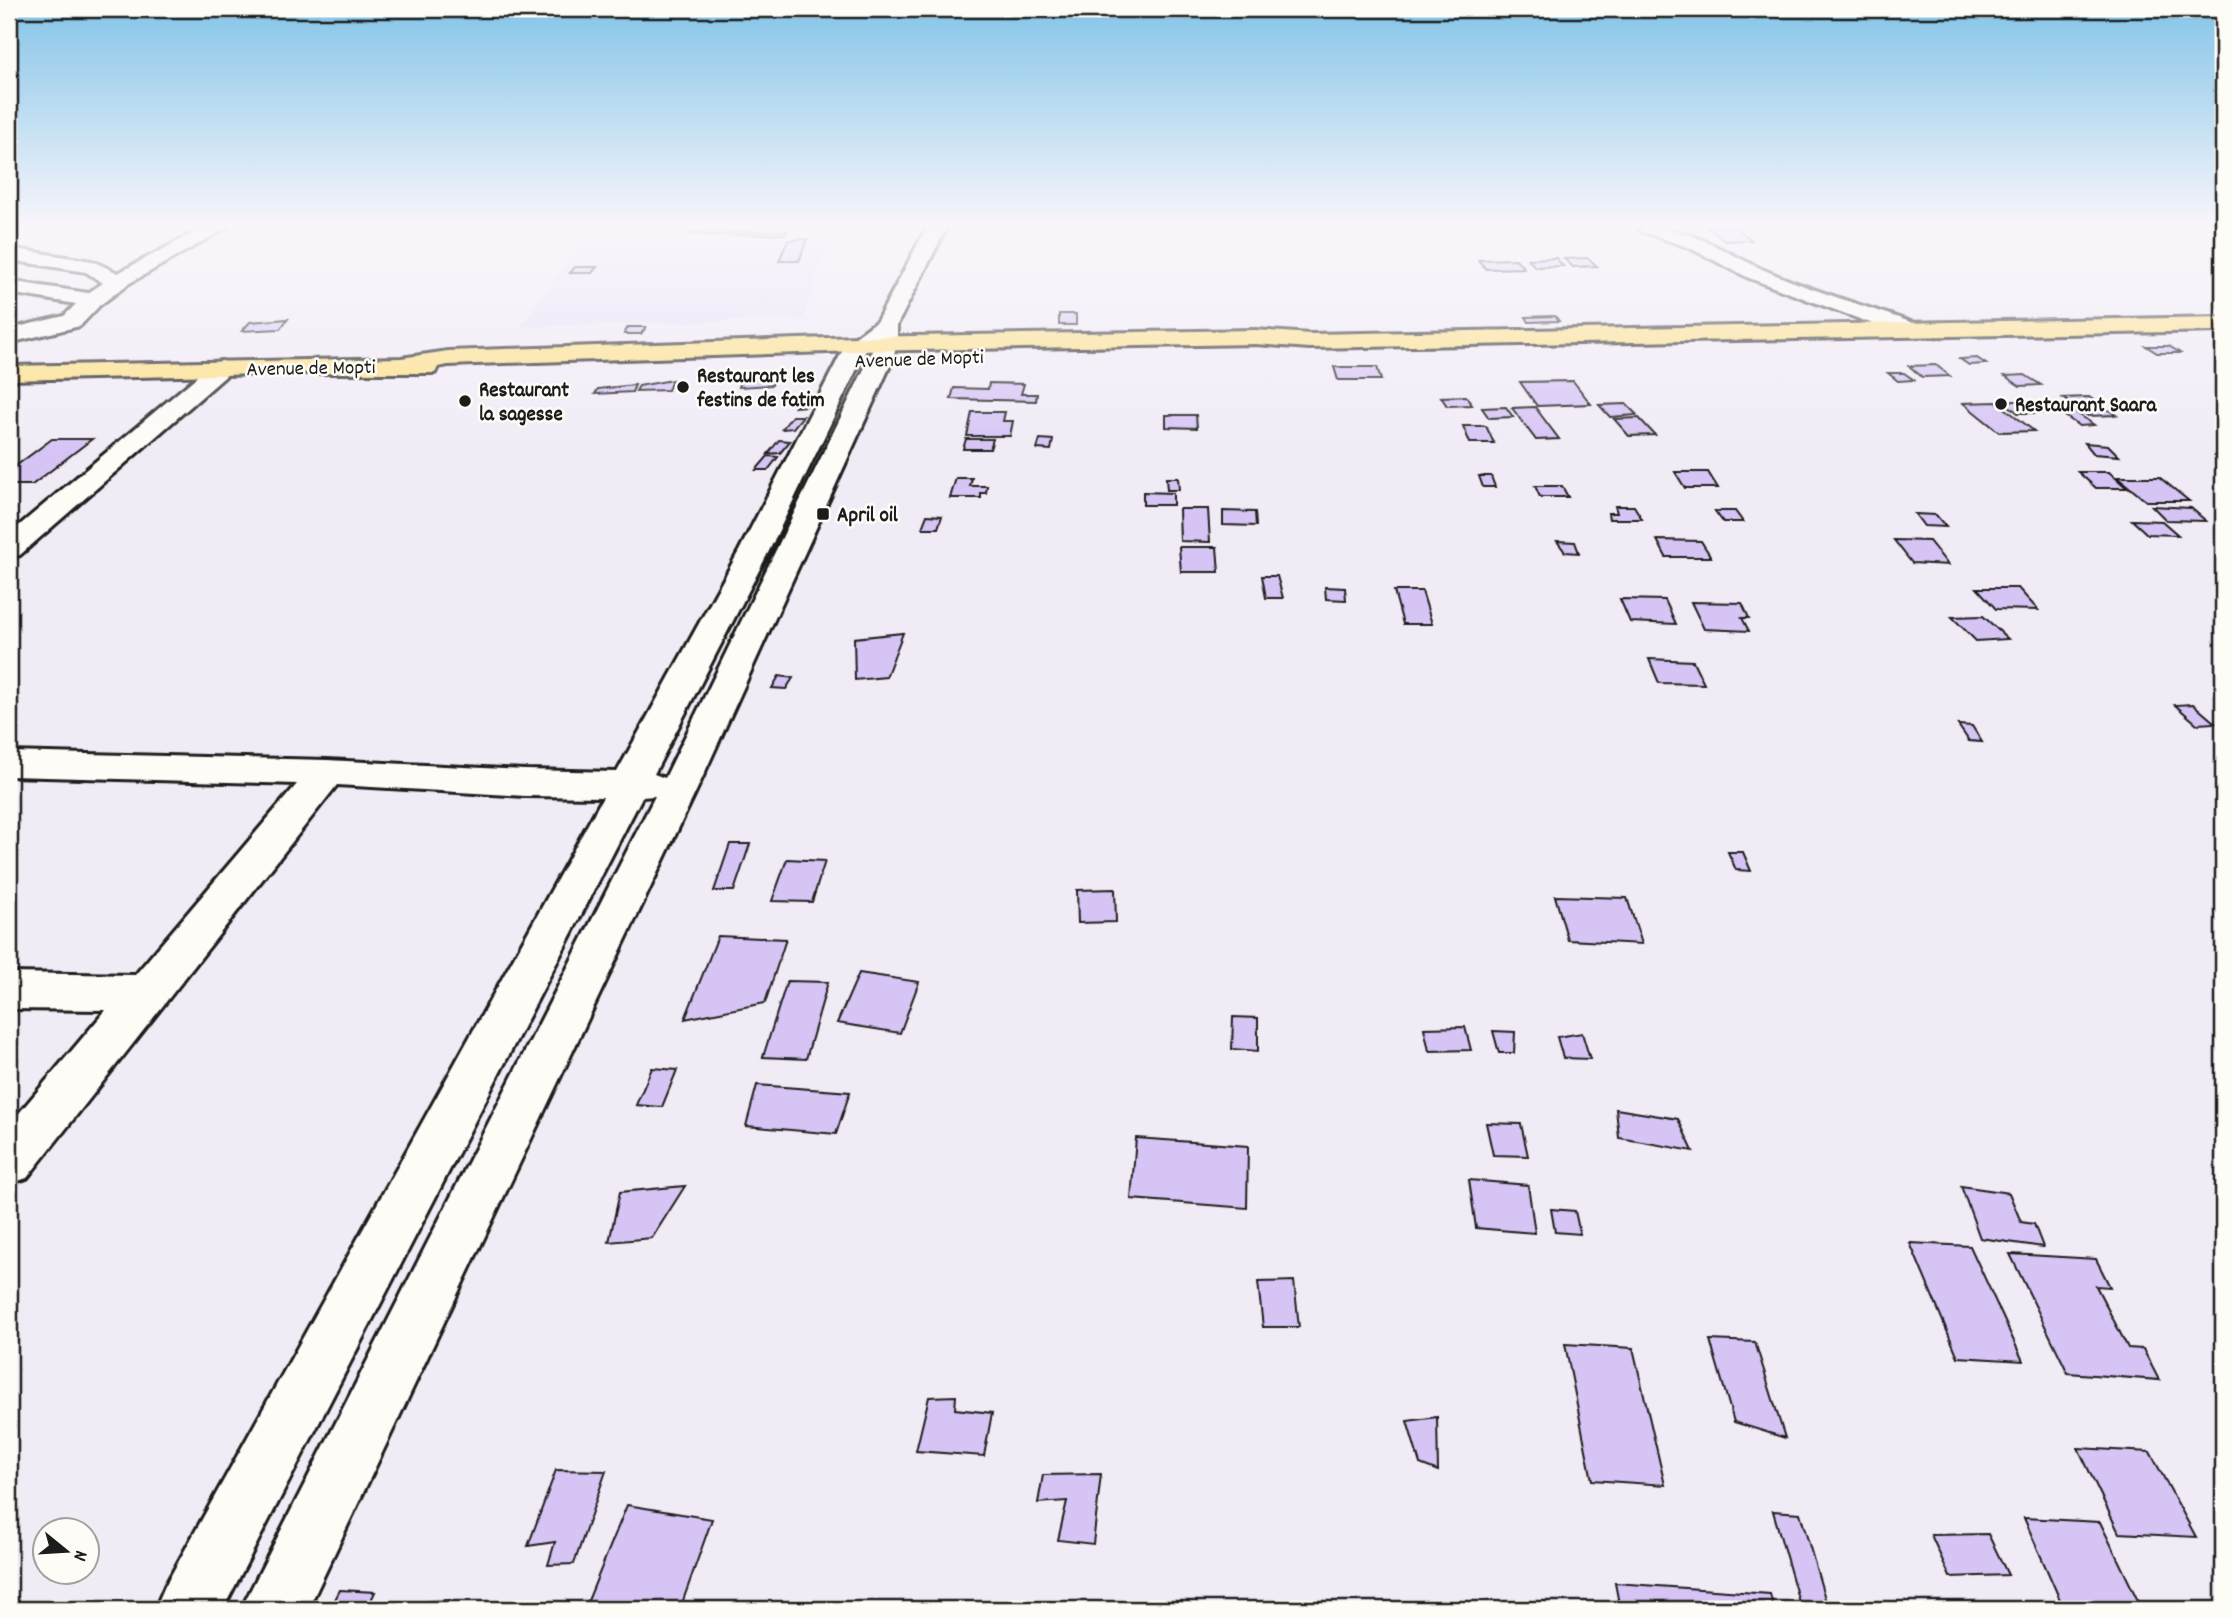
<svg xmlns="http://www.w3.org/2000/svg" width="2232" height="1618" font-family="Dekko,sans-serif">
  <rect width="100%" height="100%" fill="#f1ebf6"/>
  <filter id="ink" filterUnits="userSpaceOnUse"><feTurbulence type="fractalNoise" baseFrequency=".0143" numOctaves="2"/><feDisplacementMap in="SourceGraphic" scale="14" xChannelSelector="R" yChannelSelector="G"/><feConvolveMatrix kernelMatrix="1 2 1 2 8 2 1 2 1" color-interpolation-filters="sRGB"/></filter>
  <g filter="url(#ink)">
    <path fill="#e9dff6" d="M756 227H832L803 319 520 327 591 230Z"/>
    <path fill="#d6c4f5" stroke="#1c1c1c" stroke-width="2" d="M1707 227H1734L1752 240 1725 241Z
      M787 231 785 234 692 235 694 232Z
      M807 239 799 261H779L788 240Z
      M1556 258 1563 266 1535 267 1528 259Z
      M1588 258 1597 266 1573 267 1564 259Z
      M1516 259 1524 268 1486 269 1478 260Z
      M575 267H597L592 273H570Z
      M1059 314H1076V325H1059Z
      M1555 316 1559 321 1529 322 1526 317Z
      M288 319 280 329 242 331 250 322Z
      M628 327H646L641 334H624Z
      M2146 346H2169L2180 353H2157Z
      M1977 358 1986 364 1969 365 1960 359Z
      M1936 365 1950 376 1922 377 1909 366Z
      M1334 367H1377L1381 380H1338Z
      M1888 373H1904L1914 380 1898 381Z
      M2025 375 2041 385 2020 386 2005 376Z
      M774 377 772 385 739 387 741 379Z
      M672 380 668 390 636 391 639 386Z
      M1573 381 1591 404 1537 406 1520 382Z
      M989 383 1024 384 1021 394H1037L1036 401 951 399 954 388 988 389Z
      M635 385 632 392 595 394 598 389Z
      M547 386 542 395 517 396 520 390Z
      M805 395H815L806 406 795 407Z
      M1466 396 1472 405 1447 406 1441 397Z
      M2089 397 2116 415 2088 416 2063 398Z
      M2003 401H2031L2045 413H2018Z
      M1997 402 2034 431 1999 432 1963 403Z
      M1626 404 1637 415 1610 417 1599 405Z
      M2064 404 2094 425 2079 426 2050 405Z
      M1506 407 1513 417 1489 418 1482 408Z
      M1535 407 1559 439 1536 440 1512 408Z
      M972 412H1005L1003 421H1013L1010 436H967Z
      M1166 415H1196L1197 428 1166 427Z
      M792 416H803L793 428 782 429Z
      M1639 418 1655 435 1629 436 1614 419Z
      M1463 426H1486L1494 443H1470Z
      M52 439H92L32 485H9V471Z
      M966 439H993L990 449H963Z
      M1040 439 1053 440 1051 450 1037 449Z
      M779 440 790 441 780 453 768 454Z
      M2085 443 2108 445 2119 456 2094 454Z
      M768 456 778 457 768 470H756Z
      M1675 472H1708L1718 488H1685Z
      M2078 472H2109L2127 488H2096Z
      M1479 476H1491L1495 487H1483Z
      M2117 477H2159L2189 501H2146Z
      M956 478H972L970 486H987L986 493H981V498H950Z
      M1166 478H1178L1179 490H1167Z
      M1535 486H1562L1568 497H1540Z
      M1143 492 1173 493V505H1143Z
      M1615 506H1634L1642 519H1609L1608 513H1617Z
      M2152 506 2191 508 2206 521 2166 520Z
      M1179 509H1208L1210 542 1180 541Z
      M1223 511 1255 512 1256 526 1223 525Z
      M1715 511H1735L1743 522H1723Z
      M1915 514 1936 515 1946 527 1924 526Z
      M927 515 942 516 938 528H922Z
      M2132 520 2162 521 2178 535 2147 534Z
      M1657 540 1701 541 1711 557H1666Z
      M1894 540 1929 541 1948 565 1912 563Z
      M1557 541 1575 542 1579 553 1565 552Z
      M1179 547H1217L1219 572H1181Z
      M1262 576H1277L1283 598H1266Z
      M1325 587 1345 588 1346 600 1326 599Z
      M1977 588H2018L2038 610 1996 609Z
      M1394 591H1422L1432 624H1403Z
      M1620 599 1665 600 1676 624 1630 622Z
      M1691 602 1742 603 1749 618H1742L1749 631 1704 629Z
      M1983 616 2008 639 1976 641 1952 617Z
      M903 633 886 677 855 680 854 638Z
      M1649 659 1693 661 1704 684 1659 683Z
      M779 676 793 678 786 689 772 688Z
      M2193 704 2215 723 2197 724 2175 705Z
      M1958 725 1972 726 1982 742 1969 741Z
      M730 844H750L734 891H714Z
      M1728 852H1743L1751 871 1736 870Z
      M787 859 825 861 812 902 772 901Z
      M1115 889 1116 922 1078 923 1077 890Z
      M1555 896 1627 898 1642 944 1568 940Z
      M718 936 786 939 765 1003 685 1019Z
      M859 973 919 982 900 1033 837 1023Z
      M787 981 828 982 806 1059 763 1057Z
      M1233 1017 1258 1018V1051L1232 1049Z
      M1465 1027 1471 1050 1429 1051 1424 1028Z
      M1493 1031 1515 1032 1514 1053H1499Z
      M1582 1033 1590 1059 1563 1058 1557 1037Z
      M652 1068 677 1070 662 1107 636 1105Z
      M757 1085 850 1092 836 1134 746 1126Z
      M1616 1109 1678 1119 1693 1151 1619 1138Z
      M1486 1123 1521 1124 1528 1156 1493 1155Z
      M1136 1138 1248 1146 1247 1208 1131 1199Z
      M1469 1180 1528 1185 1535 1233 1476 1228Z
      M685 1186 652 1238 609 1242 620 1192Z
      M1961 1186 2009 1193 2021 1222 2034 1224 2043 1247 1980 1238Z
      M1551 1209 1575 1211 1580 1234 1555 1232Z
      M1910 1243 1970 1246 2023 1361 1958 1357Z
      M2010 1254 2096 1259 2110 1287 2096 1286 2128 1348 2143 1349 2159 1380 2068 1373Z
      M1294 1281 1299 1327H1263L1258 1282Z
      M1710 1340 1755 1342 1785 1438 1734 1422Z
      M1565 1344 1633 1348 1665 1485 1592 1480Z
      M956 1396 955 1409 992 1413 984 1456 916 1451 929 1397Z
      M1437 1417 1438 1471 1420 1464 1407 1421Z
      M2078 1448 2150 1452 2196 1537 2119 1533Z
      M556 1470 606 1471 574 1564 548 1565 555 1542 528 1546Z
      M1101 1474 1093 1544 1058 1540 1067 1501 1038 1503 1043 1475Z
      M627 1505 712 1519 680 1609 585 1608Z
      M1773 1511 1800 1513 1828 1609H1801Z
      M2024 1518 2100 1522 2142 1609H2064Z
      M1988 1534 2008 1575 1950 1577 1931 1535Z
      M1615 1583 1770 1594 1774 1609H1620Z
      M340 1590 375 1592 367 1609H330Z
      M450 1600 447 1609H426L428 1601Z
      M1023 1604 1064 1609H1022Z"/>
    <g fill="none" stroke-linecap="round" stroke-linejoin="round">
      <defs>
        <path id="minor" d="M205 227H228L128 284 100 305 80 326 9 343V329L64 316 76 304 9 293V281L88 293 103 283 86 272 9 260V248L92 261 118 273Z
          M927 227H947L897 325V343L893 359 699 785 308 1609H241L655 796 642 797 223 1609H155L165 1586 603 797 525 796 337 785 27 1178 9 1184V1125L106 1010 9 1009V973L135 975 297 784 9 776V752L327 760 525 770 617 772 739 551 846 344 877 321ZM875 343 869 359 665 778 654 774 769 551 867 348Z
          M1638 227C1685 223 1723 252 1764 270 1813 291 1865 306 1916 324L1919 329 1916 334H1900L1749 278 1690 248 1641 231Z
          M221 361 229 363 233 368 229 373 20 555 9 558V534L213 363Z"/>
        <path id="major" d="M2223 317V331L1310 348 1255 344 857 351 448 365 438 367 435 373H304L9 380V366L401 358 448 351 857 337 1255 330 1310 334Z"/>
      </defs>
      <use href="#minor" stroke="#1c1c1c" stroke-width="6"/>
      <use href="#major" stroke="#1c1c1c" stroke-width="6"/>
      <use href="#minor" fill="#fdfcf7" fill-rule="evenodd"/>
      <use href="#major" fill="#fedf80" fill-rule="evenodd"/>
    </g>
  </g>
  <linearGradient id="sky" x2="0" y2="1"><stop stop-color="#83c4e8"/><stop offset="0.5" stop-color="#f9f6fb"/><stop offset="1" stop-color="#f9f6fb" stop-opacity="0"/></linearGradient>
  <rect width="2232" height="453" fill="url(#sky)"/>
  <g fill="#1c1c1c" stroke="#fdfcf7" stroke-width="2.5">
    <circle cx="683" cy="387" r="7"/>
    <circle cx="465" cy="401" r="7"/>
    <circle cx="2001" cy="404" r="7"/>
    <rect x="816" y="507" width="14" height="14" rx="3.5"/>
  </g>
  <g text-anchor="middle" stroke-width="5" stroke-linejoin="round" paint-order="stroke">
    <g font-size="21" fill="#1c1c1c" stroke="#fdfcf7">
      <text transform="translate(919 358) rotate(-2)" y="7">Avenue de Mopti</text>
      <text transform="translate(311 367) rotate(-1)" y="7">Avenue de Mopti</text>
    </g>
    <g font-size="21" font-weight="bold" fill="#1c1c1c" stroke="#fdfcf7" text-anchor="start">
      <text x="697" y="382">Restaurant les<tspan x="697" dy="24">festins de fatim</tspan></text>
      <text x="479" y="396">Restaurant<tspan x="479" dy="24">la sagesse</tspan></text>
      <text x="2015" y="411">Restaurant Saara</text>
      <text x="837" y="521">April oil</text>
    </g>
  </g>
  <rect width="2232" height="1618" fill="none" stroke="#fdfcf7" stroke-width="35"/>
  <rect x="18" y="18" width="2197" height="1583" fill="none" stroke="#1c1c1c" stroke-width="2.5" filter="url(#ink)"/>
  <g transform="translate(66 1551) rotate(108)"><circle r="33" fill="#fdfcf7" stroke="#a3a29f" stroke-width="2"/>
  <path d="M0-5L12 26L0 18L-12 26Z" fill="#1c1c1c"/>
  <text y="-10" font-size="19" font-weight="bold" text-anchor="middle" fill="#1c1c1c">N</text>
  </g>
</svg>
